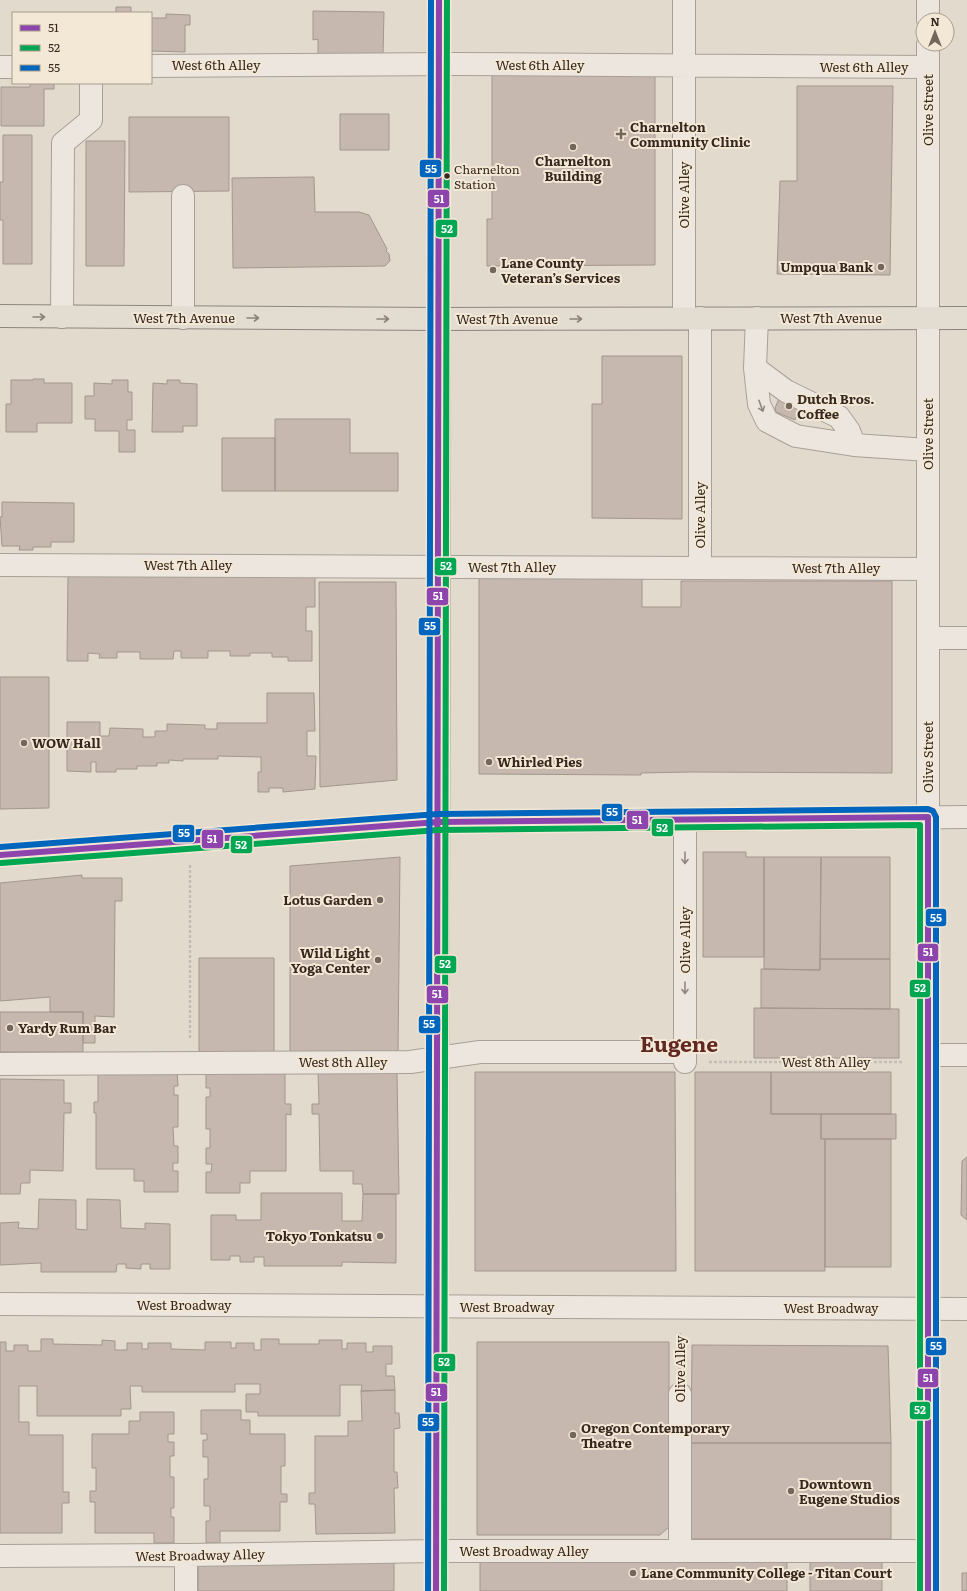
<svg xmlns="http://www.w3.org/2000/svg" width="967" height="1591" font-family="Literata,serif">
  <rect width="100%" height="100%" fill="#e3dace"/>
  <path fill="#c6b8af" stroke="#a3968d" d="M116 7H131V13H116Z
    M313 11 384 12 383 55 318 54V39L313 40Z
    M166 14 190 15V25H185V52L151 51V18H166Z
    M492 75H655V265L487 266V219H492Z
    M30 83H54V89H44V126H1V87H30Z
    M797 86H893L890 275 777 274 780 181H797Z
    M340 114H389V150H340Z
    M129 117H229V191L129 192Z
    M3 135H32V264H3V220H0V182H3Z
    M86 141H125L124 266H86Z
    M314 177 315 212H359L369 215 387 249 386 251 389 254 390 261 385 266 233 268 232 178Z
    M602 356H682V519L592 518V404H602Z
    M33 379H44V383H72V423H37V432H6V404H11V380H33Z
    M112 380H128V392H132V420H127V430H135V452H119V431H95V419H85V396H94V383L112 384Z
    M167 380H180V383L197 384V426H183V432H152L153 383 167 384Z
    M780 396 802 404 795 420 776 412 775 408Z
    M275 419H350V453H398V491H275Z
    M222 438H275V491H222Z
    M2 502 74 503V542H51V547H33V550H19L20 546H2L0 517H2Z
    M68 576 315 577V607H306V631H312V661H288V657H272V653H250V656H230V651H208V658H181V651H174L173 659H140V652H117V658H99L100 654 88 653V661H67Z
    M479 577H642V607H681V581H892V773L691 772 641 773V775L479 774Z
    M319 582H396L397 780 320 787Z
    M0 677H49V808L0 809Z
    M267 693H314L315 731H307V756H316L315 789 283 792V788H269V792H258V772H261V757L218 756V759H183V761L169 760V763H157V766H137V769H116V772H96V762H91V772L67 771V722H100V736H109L110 728 143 729V737H155V731H167V724L205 725V729H217V723H267Z
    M703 852H746V857H764V957H703Z
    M400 857 398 1055 290 1054V866Z
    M764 857H821L820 970 764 969Z
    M821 857H890V959H820Z
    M82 875V878H122V901H115L114 1017 95 1016V1043H83V1012H50V997L0 1001V883Z
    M199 958H274V1052L199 1053Z
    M820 959H890V1009L761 1008V969L820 970Z
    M754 1008 899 1009V1058H754Z
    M0 1012H83V1052H0Z
    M98 1071H177L178 1086H174V1095H178V1127H173L174 1146H178V1163H173V1171H178V1192H144V1181H134V1169H96V1113H94V1102H98Z
    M206 1072H285V1104H291V1115L286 1114V1171H250V1183H240V1193H206V1172H211L212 1164H206V1148H210V1129H206V1097H210V1088H206Z
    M318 1072 397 1073 399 1194H363L362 1184H353V1171H320L319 1114H312V1104H319Z
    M475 1072H675L676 1271H475Z
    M695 1072H771V1114H821V1139H825V1271H695Z
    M771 1072H891V1114H771Z
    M0 1079 64 1080V1103H71V1113H64L63 1171 30 1170V1183H21L20 1194H0Z
    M821 1114H896V1139H821Z
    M825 1139H891V1267H825Z
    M967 1157V1220L961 1215 962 1161Z
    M261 1193H342V1221H362L363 1194H396V1263L342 1262V1266H264V1257H254V1262H240V1256H230V1260H211V1215H236V1220H261Z
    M39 1199 76 1200V1229L87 1230V1199L120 1200 121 1228 145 1229V1223L170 1224V1269H150V1264H141V1269L126 1268V1264H117L116 1272H41V1263L0 1265V1223L19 1222 18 1228 38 1229Z
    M41 1339H53V1344L102 1345V1340L115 1341V1350H127V1343H142V1349H148V1343H171V1349L205 1350V1342H231V1348H236V1343H254V1350H261V1339H279V1344H319V1340H342V1349H347V1343H366V1352H373V1346H392V1364H386V1376H394L395 1390 361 1391 362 1385H340V1416H258V1412H246V1394H260V1384H235V1392H142V1386H130L131 1409H121V1416H37V1386H19V1422H29V1435H63V1492H69V1503H62V1533H0V1342H6V1351H14V1345H28V1351H41Z
    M477 1342H669V1527L660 1535H477Z
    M692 1345 888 1346 891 1443H691Z
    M395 1390V1413H399L400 1428 394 1429V1472H397L398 1488H394L395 1533 316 1534 315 1504H309V1493H315V1436H348V1421H362L361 1391Z
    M201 1410H241V1420H250V1434H285V1466H281V1494H287V1502H280V1531H220V1543H206V1521H210V1506H204V1479H208V1457H203V1440H207V1434H201Z
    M140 1412H174V1434H168V1442H174V1456H170V1477H174V1508H171V1517H174V1543H154V1533H95V1502H90V1491H96V1468H92V1434H129V1421H140Z
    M691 1443H891V1539H691Z
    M787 1554V1591H480V1555Z
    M810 1554H882V1591H810Z
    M394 1562V1591H198V1563Z
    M962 1573H967V1591H962Z"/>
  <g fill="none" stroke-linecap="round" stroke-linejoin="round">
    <defs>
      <path id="minor" d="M684 0V318
        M928 20V0
        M151 66 455 64 928 67
        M0 67H13
        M62 317 63 143 91 120V83
        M183 318V196
        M757 318 755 368 759 404 767 421 796 436 854 445 928 450
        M755 368 786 391 839 417 849 431 854 445
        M0 565 928 569
        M700 568V318
        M928 638H967
        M685 819V1062
        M0 855 438 822 967 817
        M928 1055H967
        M0 1064 410 1062 480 1052H685
        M0 1304 967 1309
        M680 1394V1550
        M186 1555V1591
        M0 1556 186 1555 436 1551H928
        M436 1591 439 566V0
        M928 1591V44"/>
      <path id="major" d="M0 316 439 319 967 318"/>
    </defs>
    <use href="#minor" stroke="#a8a097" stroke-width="24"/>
    <use href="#major" stroke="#8e857e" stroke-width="24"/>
    <path stroke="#c4bdb6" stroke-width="2.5" stroke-dasharray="3 2" stroke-linecap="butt" d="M190 1038V865
      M709 1062H904
      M680 1333V1370"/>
    <use href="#minor" stroke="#ece6df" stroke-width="22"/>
    <use href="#major" stroke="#e3dcd1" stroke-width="22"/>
    <defs>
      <path id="bus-1" d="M0 855 438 822 928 817V1591
        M436 1591 439 0"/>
      <path id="bus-2" d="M1 863 438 830 920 825V1591
        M444 1591 447 0"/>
      <path id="bus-3" d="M0 847 438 814 928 809 933 811 936 817V1591
        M428 1591 431 0"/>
    </defs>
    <use href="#bus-1" stroke="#f3e7d5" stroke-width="9"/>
    <use href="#bus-2" stroke="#f3e7d5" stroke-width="9"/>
    <use href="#bus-3" stroke="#f3e7d5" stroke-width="9"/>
    <use href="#bus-1" stroke="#8e44ad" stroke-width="6"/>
    <use href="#bus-2" stroke="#00a651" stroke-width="6"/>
    <use href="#bus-3" stroke="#0065bd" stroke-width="6"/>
  </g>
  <defs><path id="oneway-shaft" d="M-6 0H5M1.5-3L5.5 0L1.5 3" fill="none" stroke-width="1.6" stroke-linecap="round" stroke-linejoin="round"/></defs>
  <g stroke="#8d8278">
    <use href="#oneway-shaft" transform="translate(39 317)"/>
    <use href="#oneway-shaft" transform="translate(253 318)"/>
    <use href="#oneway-shaft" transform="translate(383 319)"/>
    <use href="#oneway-shaft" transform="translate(576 319)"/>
  </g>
  <g stroke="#92877f">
    <use href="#oneway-shaft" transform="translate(761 406) rotate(70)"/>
    <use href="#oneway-shaft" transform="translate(685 858) rotate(90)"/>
    <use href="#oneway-shaft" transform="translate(685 988) rotate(90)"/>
  </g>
  <g fill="#73665c" stroke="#f3e7d5" stroke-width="1.5">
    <path d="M619 128h4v4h4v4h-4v4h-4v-4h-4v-4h4z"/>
    <circle cx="573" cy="147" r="4"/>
    <circle cx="881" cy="267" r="4"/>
    <circle cx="493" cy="270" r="4"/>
    <circle cx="789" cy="406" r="4"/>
    <circle cx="24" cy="743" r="4"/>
    <circle cx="489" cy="762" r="4"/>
    <circle cx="380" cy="900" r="4"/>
    <circle cx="378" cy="960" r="4"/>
    <circle cx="10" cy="1028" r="4"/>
    <circle cx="380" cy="1236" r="4"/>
    <circle cx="573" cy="1435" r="4"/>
    <circle cx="791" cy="1491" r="4"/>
    <circle cx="633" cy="1573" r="4"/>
  </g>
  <circle fill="#37281f" stroke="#f3e7d5" stroke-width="1.5" cx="447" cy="176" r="3.5"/>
  <g text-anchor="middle" stroke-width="4" stroke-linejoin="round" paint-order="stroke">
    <g font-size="12" fill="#37281f" stroke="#f3e7d5" text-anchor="start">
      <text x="454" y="174">Charnelton<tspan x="454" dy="15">Station</tspan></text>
    </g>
    <g font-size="13" fill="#37281f" stroke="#f3e7d5">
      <text x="216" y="70">West 6th Alley</text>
      <text x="540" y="70">West 6th Alley</text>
      <text x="864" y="72">West 6th Alley</text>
      <text transform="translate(928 110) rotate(-90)" y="5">Olive Street</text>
      <text transform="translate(684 195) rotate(-90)" y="5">Olive Alley</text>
      <text x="184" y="323">West 7th Avenue</text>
      <text x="831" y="323">West 7th Avenue</text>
      <text x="507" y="324">West 7th Avenue</text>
      <text transform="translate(928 434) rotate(-90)" y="5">Olive Street</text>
      <text transform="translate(700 515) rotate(-90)" y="5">Olive Alley</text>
      <text x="188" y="570">West 7th Alley</text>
      <text x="512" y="572">West 7th Alley</text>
      <text x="836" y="573">West 7th Alley</text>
      <text transform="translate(928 757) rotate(-90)" y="5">Olive Street</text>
      <text transform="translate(685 940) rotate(-90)" y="5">Olive Alley</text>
      <text x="343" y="1067">West 8th Alley</text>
      <text x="826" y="1067">West 8th Alley</text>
      <text x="184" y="1310">West Broadway</text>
      <text x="507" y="1312">West Broadway</text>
      <text x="831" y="1313">West Broadway</text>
      <text transform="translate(680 1369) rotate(-90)" y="5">Olive Alley</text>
      <text x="524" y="1556">West Broadway Alley</text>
      <text transform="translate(200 1555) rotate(-1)" y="5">West Broadway Alley</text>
    </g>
    <g font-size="13" font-weight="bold" fill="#37281f" stroke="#f3e7d5" text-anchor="start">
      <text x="630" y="132">Charnelton<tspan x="630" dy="15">Community Clinic</tspan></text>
      <text x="573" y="166" text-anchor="middle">Charnelton<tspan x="573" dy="15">Building</tspan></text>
      <text x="501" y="268">Lane County<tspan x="501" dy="15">Veteran’s Services</tspan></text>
      <text x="873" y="272" text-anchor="end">Umpqua Bank</text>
      <text x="797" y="404">Dutch Bros.<tspan x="797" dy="15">Coffee</tspan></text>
      <text x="32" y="748">WOW Hall</text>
      <text x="497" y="767">Whirled Pies</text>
      <text x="372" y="905" text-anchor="end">Lotus Garden</text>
      <text x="370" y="958" text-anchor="end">Wild Light<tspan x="370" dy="15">Yoga Center</tspan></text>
      <text x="18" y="1033">Yardy Rum Bar</text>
      <text x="372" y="1241" text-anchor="end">Tokyo Tonkatsu</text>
      <text x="581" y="1433">Oregon Contemporary<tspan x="581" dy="15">Theatre</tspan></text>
      <text x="799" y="1489">Downtown<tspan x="799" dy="15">Eugene Studios</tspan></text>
      <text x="641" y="1578">Lane Community College - Titan Court</text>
    </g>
    <g font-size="21" font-weight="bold" fill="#612721" stroke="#f3e7d5">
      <text x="679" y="1052">Eugene</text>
    </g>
  </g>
  <g stroke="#f3e7d5" stroke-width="1.5">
    <rect x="419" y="159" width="23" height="19" rx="4" fill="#0065bd"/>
    <rect x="427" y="189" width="23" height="19" rx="4" fill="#8e44ad"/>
    <rect x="435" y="219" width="23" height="19" rx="4" fill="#00a651"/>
    <rect x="434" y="557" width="23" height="19" rx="4" fill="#00a651"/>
    <rect x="426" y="587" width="23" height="19" rx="4" fill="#8e44ad"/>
    <rect x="418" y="617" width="23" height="19" rx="4" fill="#0065bd"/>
    <rect x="601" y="803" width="22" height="19" rx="4" fill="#0065bd"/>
    <rect x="626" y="810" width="23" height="20" rx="4" fill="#8e44ad"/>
    <rect x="651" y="818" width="23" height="19" rx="4" fill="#00a651"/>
    <rect x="172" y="824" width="23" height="19" rx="4" fill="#0065bd"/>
    <rect x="201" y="829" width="23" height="20" rx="4" fill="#8e44ad"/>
    <rect x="230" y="835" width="23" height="19" rx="4" fill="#00a651"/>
    <rect x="925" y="908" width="22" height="19" rx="4" fill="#0065bd"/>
    <rect x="917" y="943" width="22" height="19" rx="4" fill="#8e44ad"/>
    <rect x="434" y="955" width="23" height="19" rx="4" fill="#00a651"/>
    <rect x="909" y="979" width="22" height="19" rx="4" fill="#00a651"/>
    <rect x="426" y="985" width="23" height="19" rx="4" fill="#8e44ad"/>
    <rect x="418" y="1015" width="23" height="19" rx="4" fill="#0065bd"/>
    <rect x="925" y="1337" width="22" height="19" rx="4" fill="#0065bd"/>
    <rect x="433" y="1353" width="23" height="19" rx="4" fill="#00a651"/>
    <rect x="917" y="1368" width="22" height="20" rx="4" fill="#8e44ad"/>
    <rect x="425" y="1383" width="23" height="19" rx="4" fill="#8e44ad"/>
    <rect x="909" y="1401" width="22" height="19" rx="4" fill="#00a651"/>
    <rect x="417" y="1413" width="23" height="19" rx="4" fill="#0065bd"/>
  </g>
  <g font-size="11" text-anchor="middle" font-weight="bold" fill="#fff">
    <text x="431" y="173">55</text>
    <text x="439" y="203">51</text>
    <text x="447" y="233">52</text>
    <text x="446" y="570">52</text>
    <text x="438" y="600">51</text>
    <text x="430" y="630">55</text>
    <text x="612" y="816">55</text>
    <text x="637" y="824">51</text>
    <text x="662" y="832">52</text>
    <text x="184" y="837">55</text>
    <text x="212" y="843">51</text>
    <text x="241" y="849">52</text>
    <text x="936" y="922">55</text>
    <text x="928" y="956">51</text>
    <text x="445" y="968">52</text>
    <text x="920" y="992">52</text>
    <text x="437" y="998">51</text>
    <text x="429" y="1028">55</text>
    <text x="936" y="1350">55</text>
    <text x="444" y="1366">52</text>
    <text x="928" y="1382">51</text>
    <text x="436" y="1396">51</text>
    <text x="920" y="1414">52</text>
    <text x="428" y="1426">55</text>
  </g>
  <rect x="12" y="12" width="140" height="72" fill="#f3e7d5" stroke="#a89b8c"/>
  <rect x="20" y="25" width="20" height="6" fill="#8e44ad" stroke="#a89b8c"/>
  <text x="48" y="32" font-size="12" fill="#37281f">51</text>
  <rect x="20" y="45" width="20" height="6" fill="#00a651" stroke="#a89b8c"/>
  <text x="48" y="52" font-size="12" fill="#37281f">52</text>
  <rect x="20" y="65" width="20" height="6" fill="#0065bd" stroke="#a89b8c"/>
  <text x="48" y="72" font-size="12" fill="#37281f">55</text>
  <g transform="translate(935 32)"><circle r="19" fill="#f3e7d5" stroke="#a89b8c"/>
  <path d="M0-3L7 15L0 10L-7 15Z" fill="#73665c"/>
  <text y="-6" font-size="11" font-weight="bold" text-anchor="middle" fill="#37281f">N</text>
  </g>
</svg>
